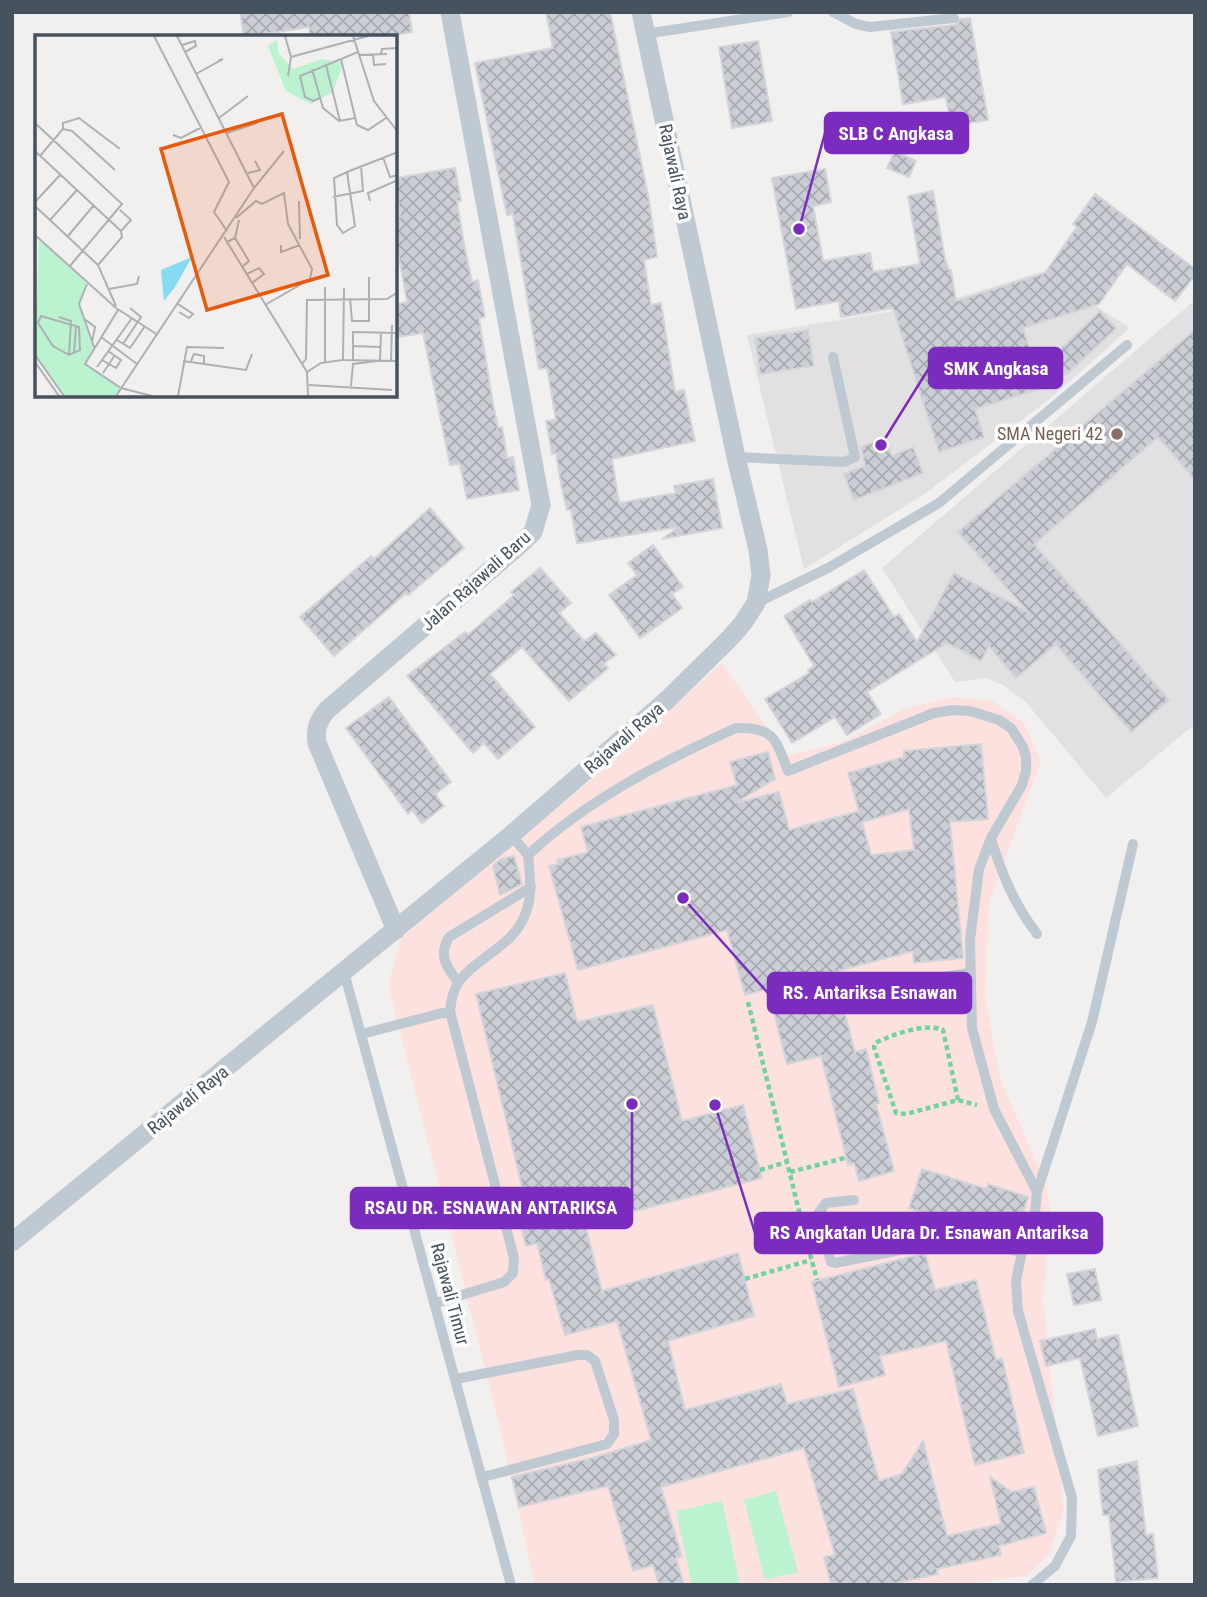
<svg xmlns="http://www.w3.org/2000/svg" width="1207" height="1597" font-family="'Roboto Condensed',sans-serif">
  <defs>
    <pattern id="building-cross-hatch" width="8" height="8" patternUnits="userSpaceOnUse" patternTransform="scale(1.75)"><rect width="8" height="8" fill="#cbced4"/><path d="M0 0l8 8M0 8l8-8" fill="none" stroke="#a7aaaf"/></pattern>
  </defs>
  <rect width="100%" height="100%" fill="#f2efef"/>
  <path fill="#e3e0e1" d="M1048 270 1079 295 1130 328 1052 397 926 493 804 569 747 335 894 311 895 317Z
    M1195 300V724L1106 798 1025 701 1003 685 986 678 955 682 882 568Z"/>
  <path fill="#fce1de" d="M722 663 787 756 845 741 906 708 954 697 992 701 1024 723 1041 761 989 903 985 997 1000 1078 1046 1185 1051 1216 1043 1298 1064 1509 1050 1553 1028 1575 961 1585H535L500 1429 388 984 401 938 610 764Z"/>
  <path fill="#bbf2d0" d="M776 1491 798 1572 765 1580 744 1500Z
    M722 1501 740 1585H692L676 1511Z"/>
  <path fill="url(#building-cross-hatch)" stroke="#d3d5db" stroke-width="2" fill-rule="evenodd" d="M240 12H409L412 32 384 37H310L309 27 244 37Z
    M546 12H610L649 200 657 257 644 260 651 305 661 303 675 392 684 390 695 441 612 459 619 503 676 493 674 486 713 479 722 528 662 539 679 527 577 543 571 510H567L561 484 556 453 552 454 546 421 556 420 547 368 539 369 513 214 507 215 475 63 553 48Z
    M970 18 988 120 951 126 946 97 903 104 891 32 955 25 961 19Z
    M758 41 772 121 732 128 719 47Z
    M895 151 916 161 909 177 887 168Z
    M455 168 461 201H457L464 244 472 282 478 280 485 317 479 318 492 398 498 428 502 427 507 458 513 457 519 490 467 499 460 464 450 465 423 333 398 337 396 324V304L407 302 398 251H396V217H400L396 178Z
    M825 169 831 202 813 206 823 261 870 253 873 272 920 264 908 196 933 191 945 259 949 270H951L956 301 1045 273 1077 227 1073 224 1095 194 1195 269V275L1175 301 1127 264 1099 304 1023 328 1042 388 975 409 984 437 939 452 893 308 841 317 839 301 796 309 772 178Z
    M1100 311 1116 328 1066 375 1050 359Z
    M808 330 814 366 760 374 755 338Z
    M1195 330V480L1158 437 1034 544 1169 700 1131 732 1056 644 1016 678 989 646 981 661 947 643 867 692 881 714 847 735 835 717 792 743 765 699 809 673 808 670 814 666 784 616 810 600 812 602 864 570 894 617 899 614 917 642 954 573 1028 612 958 532Z
    M885 438 892 456 913 447 923 473 854 500 844 474 865 466 861 447Z
    M430 508 464 548 408 595 406 593 334 656 300 617 371 556 374 559Z
    M653 545 683 587 672 594 682 608 640 638 609 595 637 575 628 563Z
    M540 568 571 603 559 613 584 641 596 633 616 655 603 664 608 668 569 701 522 647 490 674 535 727 498 759 484 743 473 753 407 676 465 632 468 635 514 595 511 592Z
    M389 697 451 782 435 794 444 806 422 823 412 810 408 814 346 728Z
    M981 744 988 819 950 822 963 958 914 963 913 951 834 972 855 1052 866 1049 879 1103 876 1104 894 1171 859 1181 854 1163 848 1165 821 1056 787 1064 768 989 745 995 727 930 578 970 549 866 559 864 557 860 588 852 581 827 737 785 730 762 768 752 775 779 735 803 779 792 789 830 859 811 848 773 904 757V751ZM909 809 914 850 871 855 862 822Z
    M514 856 522 884 500 895 493 866 501 859Z
    M565 973 577 1022 653 1005 682 1121 743 1105 762 1178 585 1224 602 1291 738 1253 754 1316 668 1341 685 1410 781 1384 787 1404 853 1389 879 1481 902 1474 923 1441 947 1536 1001 1524 990 1477 1012 1492 1034 1487 1046 1533 999 1546 1001 1555 937 1569 938 1574 887 1585H831L824 1557 835 1555 804 1448 661 1487 682 1557 676 1558 684 1585H659L653 1565 633 1571 608 1486 519 1507 512 1477 596 1457 651 1440 617 1321 565 1335 549 1279 546 1280 537 1243 526 1246 518 1215 528 1212 476 994Z
    M922 1169 986 1189 988 1184 1028 1197 1014 1241 909 1208Z
    M925 1253 935 1290 976 1280 996 1360 1002 1358 1024 1453 975 1465 946 1341 880 1356 885 1375 839 1387 812 1282Z
    M1095 1269 1101 1300 1074 1305 1067 1274Z
    M1095 1329 1097 1339 1118 1335 1138 1426 1098 1436 1080 1358 1046 1366 1040 1341Z
    M1137 1461 1146 1535 1153 1534 1158 1578 1116 1582 1109 1515H1103L1098 1470Z"/>
  <g fill="none" stroke-linecap="round" stroke-linejoin="round">
    <path stroke="#71d2a2" stroke-width="4.5" stroke-dasharray="5 3.5" stroke-linecap="butt" d="M748 1002 800 1215
      M958 1100 943 1030C925 1022 892 1035 875 1043L874 1047 896 1113 906 1114 958 1100 977 1105
      M760 1170 787 1162
      M790 1172 845 1158
      M810 1254 817 1280
      M745 1279 811 1260"/>
    <path stroke="#bfc9d2" stroke-width="10" d="M833 12 856 24 870 27 954 18
      M645 34 788 12
      M736 457 844 462 855 457 833 357
      M756 603 828 568 939 503 1127 345
      M511 835 528 855C587 800 663 761 736 728 774 727 775 738 788 771L934 713 953 710 970 711 999 720 1011 728 1023 747 1026 757V771L1022 785 991 838 979 869 970 940 972 1028 994 1109 1037 1192 1035 1213 1022 1252 1016 1281 1018 1311 1072 1498 1071 1536 1055 1566 1032 1585
      M991 839C1002 874 1014 904 1037 934
      M344 972 511 1585
      M458 982C446 966 438 956 449 937L531 887
      M858 990 969 973
      M362 1034 450 1011
      M1037 1192 1092 1022 1133 844
      M854 1200 826 1203 817 1215 831 1262 835 1263 930 1244 977 1243 1022 1252
      M436 1303 504 1282 513 1273 514 1258 450 1011C451 1000 453 989 460 980 479 956 513 946 525 915 533 896 530 875 528 855
      M456 1379 578 1355H587L595 1361 614 1420V1434L607 1444 483 1477"/>
    <path stroke="#bfc9d2" stroke-width="19" d="M396 930 317 743C315 729 318 721 327 710L523 542 533 532 541 505 450 12
      M12 1242 511 835 667 700 730 638 743 623 756 603 761 575 758 550 736 457 641 12"/>
  </g>
  <circle fill="#8d6e63" stroke="#fff" stroke-width="2.5" cx="1117" cy="434" r="7"/>
  <g text-anchor="middle" stroke-width="7" stroke-linejoin="round" paint-order="stroke">
    <g font-size="18" fill="#46525e" stroke="#fff">
      <text transform="translate(675 172) rotate(78)" y="6">Rajawali Raya</text>
      <text transform="translate(476 581) rotate(-42)" y="6">Jalan Rajawali Baru</text>
      <text transform="translate(624 738) rotate(-41)" y="6">Rajawali Raya</text>
      <text transform="translate(188 1100) rotate(-39)" y="6">Rajawali Raya</text>
      <text transform="translate(450 1294) rotate(75)" y="6">Rajawali Timur</text>
    </g>
    <g font-size="18" fill="#785e54" stroke="#fff" text-anchor="end">
      <text x="1103" y="440">SMA Negeri 42</text>
    </g>
  </g>
  <g transform="translate(35 35)">
    <rect width="362" height="362" fill="#f2efef"/>
    <path d="M4 203 52 249 44 269 59 312 50 328 86 353 81 361H29L0 320Z" fill="#bbf2d0"/>
    <path d="M242 5 244 19 258 34 287 24 308 28 298 57 276 69 251 56 233 11Z" fill="#bbf2d0"/>
    <path d="M157 222 140 252 129 266 126 235Z" fill="#85dbf1"/>
    <path fill="none" stroke="#adb0b5" stroke-width="2" d="M119 1 194 147 179 177 192 196M250 1 256 22 253 41M318 1 339 66 363 97M147 10 160 6 161 11 150 17M323 17 306 24 322 90 333 95 351 83M346 19 347 14 363 13M324 20 352 19M338 20 339 30 351 29M256 22 333 1M291 30 305 86M277 34 288 73 304 86 320 83M161 39 188 24 183 26M285 63 278 66 270 62 265 41 306 24M184 83 213 61M0 88 87 169 34 232M28 94 37 96 80 135M192 98 222 88M138 100 146 103 167 92M0 116 86 196 87 202 63 230M5 121 28 94V88L44 83 85 114M348 122 355 142 363 140M312 137 320 191 308 198 302 190 299 143 312 137 363 117M213 138 225 135 220 126M219 153 249 116M298 162 328 156 326 131M264 166 265 204M335 166 333 158 363 145M0 167 25 140M0 171 63 230 81 271M85 175 96 185 86 196M201 183 221 166 227 169 249 158 253 189 277 234 275 244 230 270M15 185 42 155M0 200 81 273 123 300M33 201 59 170M189 202 272 337 273 361M200 203 214 226 207 232M192 207 200 203 204 185M246 210V217L265 210M212 239 224 233 229 239 217 248M52 249 44 269 59 312M74 254 102 249 104 241M315 263 317 286H334V242M143 269 158 279 154 283 144 277M83 275 50 329 86 353 117 361M6 281 44 292 45 315 34 320 18 311 3 288ZM24 282 36 286 34 320M48 283 60 292 57 307M66 302 102 329M82 305 95 313 110 291M88 309 106 282 95 273M318 311 345 312M39 318 41 291M0 320 29 361M67 325 81 333 86 325 73 316M308 325 363 326M318 325V297L363 298M148 326 211 335 217 319M156 326 159 319 169 321V328M345 326 346 298M356 326 357 290M0 327 24 361M290 327V252M267 329 271 324 272 265 352 264 363 257M62 332 97 283M272 337 286 328 308 325 309 253M68 338 80 320M274 350 357 355M316 351 318 329 342 326M81 361 219 153 142 1M143 361 152 312 189 313"/>
    <path fill="#e8590c" fill-opacity="0.15" stroke="#e8590c" stroke-width="3.5" d="M247 79 293 240 172 275 126 114Z"/>
    <rect width="362" height="362" fill="none" stroke="#46525e" stroke-width="3.5"/>
  </g>
  <path fill="none" stroke="#7b2cbf" stroke-width="2.5" d="M799 229L825 133M881 445L929 368M683 898L768 993M632 1104L632 1208M715 1105L755 1233"/>
  <g fill="#7b2cbf" stroke="#fff" stroke-width="2.5">
    <circle cx="799" cy="229" r="7"/>
    <circle cx="881" cy="445" r="7"/>
    <circle cx="683" cy="898" r="7"/>
    <circle cx="632" cy="1104" r="7"/>
    <circle cx="715" cy="1105" r="7"/>
  </g>
  <g fill="#7b2cbf" stroke="#7b2cbf" stroke-width="2.5">
    <rect x="825" y="113" width="143" height="40" rx="7"/>
    <rect x="929" y="348" width="133" height="40" rx="7"/>
    <rect x="768" y="973" width="203" height="40" rx="7"/>
    <rect x="351" y="1188" width="281" height="40" rx="7"/>
    <rect x="755" y="1213" width="347" height="40" rx="7"/>
  </g>
  <g font-size="19" text-anchor="middle" font-weight="bold" fill="#fff">
    <text x="896" y="140">SLB C Angkasa</text>
    <text x="996" y="375">SMK Angkasa</text>
    <text x="870" y="999">RS. Antariksa Esnawan</text>
    <text x="491" y="1214">RSAU DR. ESNAWAN ANTARIKSA</text>
    <text x="929" y="1239">RS Angkatan Udara Dr. Esnawan Antariksa</text>
  </g>
  <rect width="1207" height="1597" fill="none" stroke="#46525e" stroke-width="28"/>
</svg>
